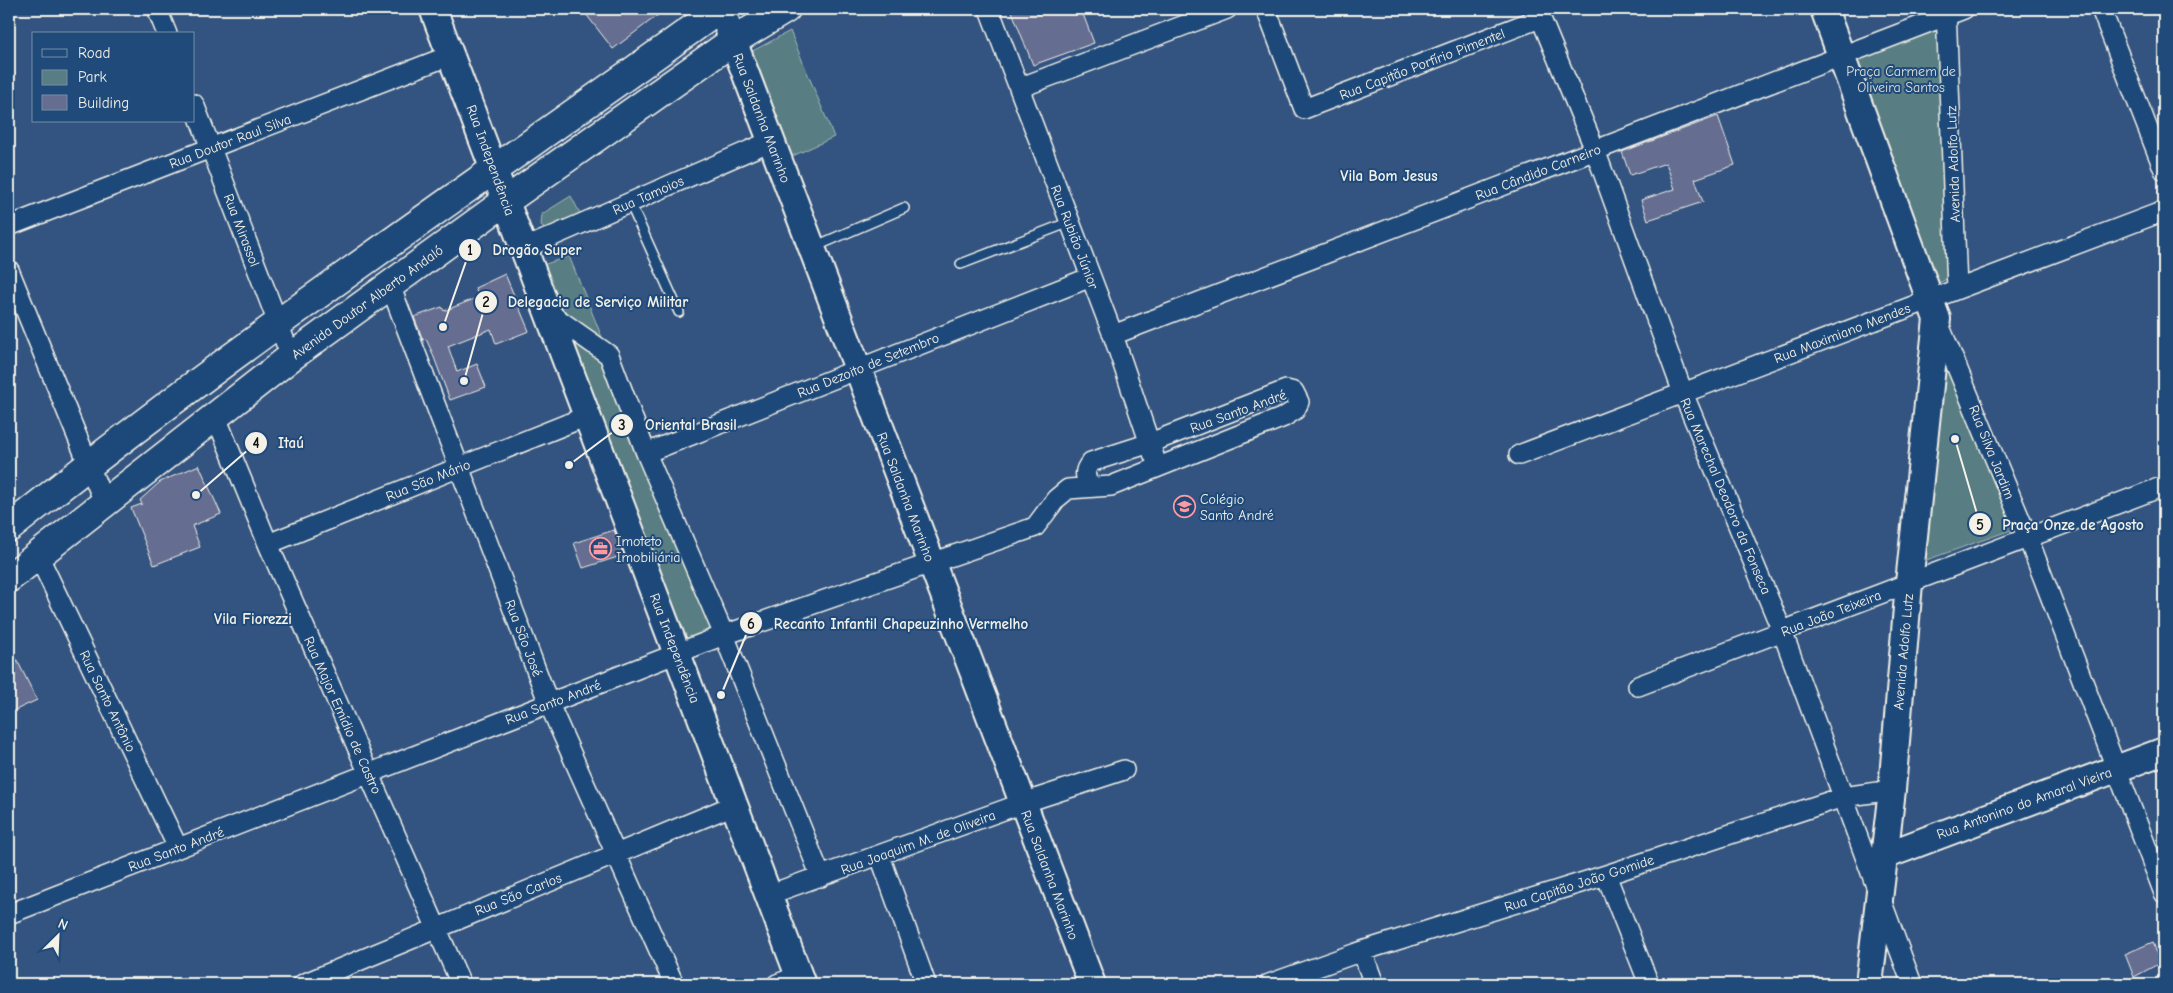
<svg xmlns="http://www.w3.org/2000/svg" width="2173" height="993" font-family="'Comic Neue',sans-serif">
  <rect width="100%" height="100%" fill="#335480"/>
  <filter id="ink" filterUnits="userSpaceOnUse"><feTurbulence type="fractalNoise" baseFrequency=".02" numOctaves="2"/><feDisplacementMap in="SourceGraphic" scale="10" xChannelSelector="R" yChannelSelector="G"/><feConvolveMatrix kernelMatrix="1 2 1 2 8 2 1 2 1" color-interpolation-filters="sRGB"/></filter>
  <g filter="url(#ink)">
    <path fill="#587e83" stroke="#a6b8b6" d="M1940 18 1949 278 1931 287 1850 57Z
      M790 31 834 137 784 160 745 55Z
      M571 196 582 217 547 230 541 225 542 214Z
      M569 256 606 347 557 311 540 266Z
      M556 322 603 356 719 636 683 653Z
      M1942 348 2014 529 1918 563Z"/>
    <path fill="#656d91" stroke="#f4f1e8" d="M582 9H666L613 49Z
      M1011 9H1081L1094 43 1033 65Z
      M1718 116 1735 165 1695 179 1703 202 1648 220 1641 200 1675 189 1666 163 1630 175 1622 152Z
      M505 274 529 331 496 344 491 329 448 346 457 372 477 364 486 387 450 400 432 352 426 339 423 340 414 317 442 307 444 311 479 297 475 288Z
      M199 465 221 514 192 526 200 547 154 565 131 508 142 504 140 500 160 482Z
      M614 530 624 555 583 568 574 543Z
      M9 644 37 700 9 713Z
      M2153 942 2160 963 2134 977 2125 954Z"/>
    <g fill="none" stroke-linecap="round" stroke-linejoin="round">
      <defs>
        <path id="lane" d="M630 203 679 312
          M814 247 904 208
          M961 264 1070 222"/>
        <path id="street" d="M157 9 167 34
          M989 9 1113 335 1154 456
          M1266 9 1304 109 1540 18
          M1537 9 1595 150 1683 393 1782 631 1912 984
          M1946 9 1957 289
          M2101 9 2164 170
          M1019 88 1227 9
          M194 104 291 357
          M9 226 451 55
          M523 245 537 243 771 141
          M9 270 104 502
          M390 285 549 704 674 984
          M548 312 609 355 646 453 724 635 821 877
          M1938 322 2028 538 2164 893
          M1113 335 1964 9
          M216 417 268 544 461 984
          M646 453 1091 277
          M1519 455 2164 211
          M268 544 587 416
          M38 555 178 848
          M1638 686 2164 486
          M880 856 926 984
          M1606 875 1649 984
          M768 895 1023 803 1124 770
          M9 914 724 635 1035 527 1056 499 1068 489 1111 486 1284 417 1295 410 1299 402 1294 392 1286 390 1150 443 1091 462C1083 471 1085 476 1089 486
          M1362 951 1374 984
          M303 984 734 805
          M777 984 798 976
          M1269 984 1362 951 1606 875 1843 797 1892 790"/>
        <path id="secondary" d="M433 9 802 984
          M721 9 1092 984
          M1824 9 1937 319 1909 583 1892 790 1869 984
          M1884 856 2164 751"/>
        <path id="primary" d="M9 528C238 344 482 180 720 9
          M9 578 291 357 506 201 733 41 786 9"/>
      </defs>
      <use href="#lane" stroke="#f4f1e8" stroke-width="12"/>
      <use href="#street" stroke="#f4f1e8" stroke-width="22"/>
      <use href="#secondary" stroke="#f4f1e8" stroke-width="30"/>
      <use href="#primary" stroke="#f4f1e8" stroke-width="31"/>
      <use href="#lane" stroke="#1f4a7a" stroke-width="9"/>
      <use href="#street" stroke="#1f4a7a" stroke-width="19"/>
      <use href="#secondary" stroke="#1f4a7a" stroke-width="26"/>
      <use href="#primary" stroke="#1f4a7a" stroke-width="28"/>
    </g>
  </g>
  <defs>
    <symbol id="school-ring" viewBox="-11 -11 22 22"><circle r="9.5" fill="#1f4a7a" stroke="#ff9aa2" stroke-width="1.5"/><path d="M0-5L7-2L0 1L-7-2ZM-4 1L0 2.5L4 1V4Q0 6-4 4Z" fill="#ff9aa2"/></symbol>
    <symbol id="office-ring" viewBox="-11 -11 22 22"><circle r="9.5" fill="#1f4a7a" stroke="#ff9aa2" stroke-width="1.5"/><path d="M-6-3h4V-5.5h4V-3h4V5H-6ZM-1-4.5V-3h2v-1.5ZM-6 0V1H6V0Z" fill="#ff9aa2"/></symbol>
  </defs>
  <g fill-rule="evenodd">
    <use href="#school-ring" x="1172" y="494" width="25" height="25"/>
    <use href="#office-ring" x="588" y="536" width="25" height="25"/>
  </g>
  <g text-anchor="middle" stroke-width="4" stroke-linejoin="round" paint-order="stroke">
    <g font-size="14" fill="#f4f1e8" stroke="#1f4a7a">
      <text transform="translate(1422 64) rotate(-21)" y="5">Rua Capitão Porfírio Pimentel</text>
      <text transform="translate(762 118) rotate(69)" y="5">Rua Saldanha Marinho</text>
      <text transform="translate(230 141) rotate(-21)" y="5">Rua Doutor Raul Silva</text>
      <text transform="translate(491 160) rotate(70)" y="5">Rua Independência</text>
      <text transform="translate(1953 164) rotate(-92)" y="5">Avenida Adolfo Lutz</text>
      <text transform="translate(1538 172) rotate(-21)" y="5">Rua Cândido Carneiro</text>
      <text transform="translate(648 195) rotate(-24)" y="5">Rua Tamoios</text>
      <text transform="translate(242 230) rotate(69)" y="5">Rua Mirassol</text>
      <text transform="translate(1075 237) rotate(69)" y="5">Rua Rubião Júnior</text>
      <text transform="translate(367 302) rotate(-36)" y="5">Avenida Doutor Alberto Andaló</text>
      <text transform="translate(1842 333) rotate(-21)" y="5">Rua Maximiano Mendes</text>
      <text transform="translate(868 365) rotate(-22)" y="5">Rua Dezoito de Setembro</text>
      <text transform="translate(1238 411) rotate(-20)" y="5">Rua Santo André</text>
      <text transform="translate(1992 452) rotate(68)" y="5">Rua Silva Jardim</text>
      <text transform="translate(428 480) rotate(-22)" y="5">Rua São Mário</text>
      <text transform="translate(1726 496) rotate(67)" y="5">Rua Marechal Deodoro da Fonseca</text>
      <text transform="translate(906 497) rotate(69)" y="5">Rua Saldanha Marinho</text>
      <text transform="translate(1831 613) rotate(-21)" y="5">Rua João Teixeira</text>
      <text transform="translate(524 638) rotate(69)" y="5">Rua São José</text>
      <text transform="translate(675 648) rotate(69)" y="5">Rua Independência</text>
      <text transform="translate(1903 652) rotate(-85)" y="5">Avenida Adolfo Lutz</text>
      <text transform="translate(108 701) rotate(64)" y="5">Rua Santo Antônio</text>
      <text transform="translate(553 702) rotate(-21)" y="5">Rua Santo André</text>
      <text transform="translate(343 715) rotate(66)" y="5">Rua Major Emídio de Castro</text>
      <text transform="translate(2024 803) rotate(-20)" y="5">Rua Antonino do Amaral Vieira</text>
      <text transform="translate(918 842) rotate(-20)" y="5">Rua Joaquim M. de Oliveira</text>
      <text transform="translate(176 849) rotate(-21)" y="5">Rua Santo André</text>
      <text transform="translate(1050 875) rotate(69)" y="5">Rua Saldanha Marinho</text>
      <text transform="translate(1579 883) rotate(-18)" y="5">Rua Capitão João Gomide</text>
      <text transform="translate(518 894) rotate(-22)" y="5">Rua São Carlos</text>
    </g>
    <g font-size="14" fill="#dde0d9" stroke="#1f4a7a">
      <text x="1901" y="76">Praça Carmem de<tspan x="1901" dy="16">Oliveira Santos</tspan></text>
    </g>
    <g font-size="14" fill="#f4f1e8" stroke="#1f4a7a" text-anchor="start">
      <text x="1200" y="504">Colégio<tspan x="1200" dy="16">Santo André</tspan></text>
      <text x="616" y="546">Imoteto<tspan x="616" dy="16">Imobiliária</tspan></text>
    </g>
    <g font-size="15" font-weight="bold" fill="#f4f1e8" stroke="#1f4a7a">
      <text x="1389" y="181">Vila Bom Jesus</text>
      <text x="253" y="624">Vila Fiorezzi</text>
    </g>
  </g>
  <path fill="none" stroke="#f4f1e8" stroke-width="2" d="M443 327L470 250M464 381L486 302M569 465L622 425M196 495L256 443M1955 439L1980 524M721 695L751 623"/>
  <g fill="#f4f1e8" stroke="#1f4a7a" stroke-width="2">
    <circle cx="443" cy="327" r="5"/>
    <circle cx="464" cy="381" r="5"/>
    <circle cx="569" cy="465" r="5"/>
    <circle cx="196" cy="495" r="5"/>
    <circle cx="1955" cy="439" r="5"/>
    <circle cx="721" cy="695" r="5"/>
    <circle cx="470" cy="250" r="12"/>
    <circle cx="486" cy="302" r="12"/>
    <circle cx="622" cy="425" r="12"/>
    <circle cx="256" cy="443" r="12"/>
    <circle cx="1980" cy="524" r="12"/>
    <circle cx="751" cy="623" r="12"/>
  </g>
  <g font-size="15" text-anchor="middle" font-weight="bold" fill="#111">
    <text x="470" y="255">1</text>
    <text x="486" y="307">2</text>
    <text x="622" y="430">3</text>
    <text x="256" y="448">4</text>
    <text x="1980" y="530">5</text>
    <text x="751" y="629">6</text>
  </g>
  <g font-size="15" text-anchor="middle" font-weight="bold" fill="#f4f1e8" stroke="#1f4a7a" stroke-width="4" stroke-linejoin="round" paint-order="stroke">
    <text x="537" y="255">Drogão Super</text>
    <text x="598" y="307">Delegacia de Serviço Militar</text>
    <text x="691" y="430">Oriental Brasil</text>
    <text x="291" y="448">Itaú</text>
    <text x="2073" y="530">Praça Onze de Agosto</text>
    <text x="901" y="629">Recanto Infantil Chapeuzinho Vermelho</text>
  </g>
  <rect width="2173" height="993" fill="none" stroke="#1f4a7a" stroke-width="30"/>
  <rect x="15" y="15" width="2143" height="963" fill="none" stroke="#f4f1e8" stroke-width="2" filter="url(#ink)"/>
  <rect x="32" y="32" width="162" height="90" fill="#1f4a7a" stroke="#748da6"/>
  <rect x="42" y="49" width="25" height="8" fill="#1f4a7a" stroke="#748da6"/>
  <text x="78" y="58" font-size="15" fill="#f4f1e8">Road</text>
  <rect x="42" y="70" width="25" height="15" fill="#587e83" stroke="#748da6"/>
  <text x="78" y="82" font-size="15" fill="#f4f1e8">Park</text>
  <rect x="42" y="95" width="25" height="15" fill="#656d91" stroke="#748da6"/>
  <text x="78" y="108" font-size="15" fill="#f4f1e8">Building</text>
  <g transform="translate(58 936) rotate(24)" stroke="#1f4a7a" stroke-width="4" paint-order="stroke">
  <path d="M0-4L9 19L0 12L-9 19Z" fill="#f4f1e8"/>
  <text y="-8" font-size="14" font-weight="bold" text-anchor="middle" fill="#f4f1e8">N</text>
  </g>
</svg>
